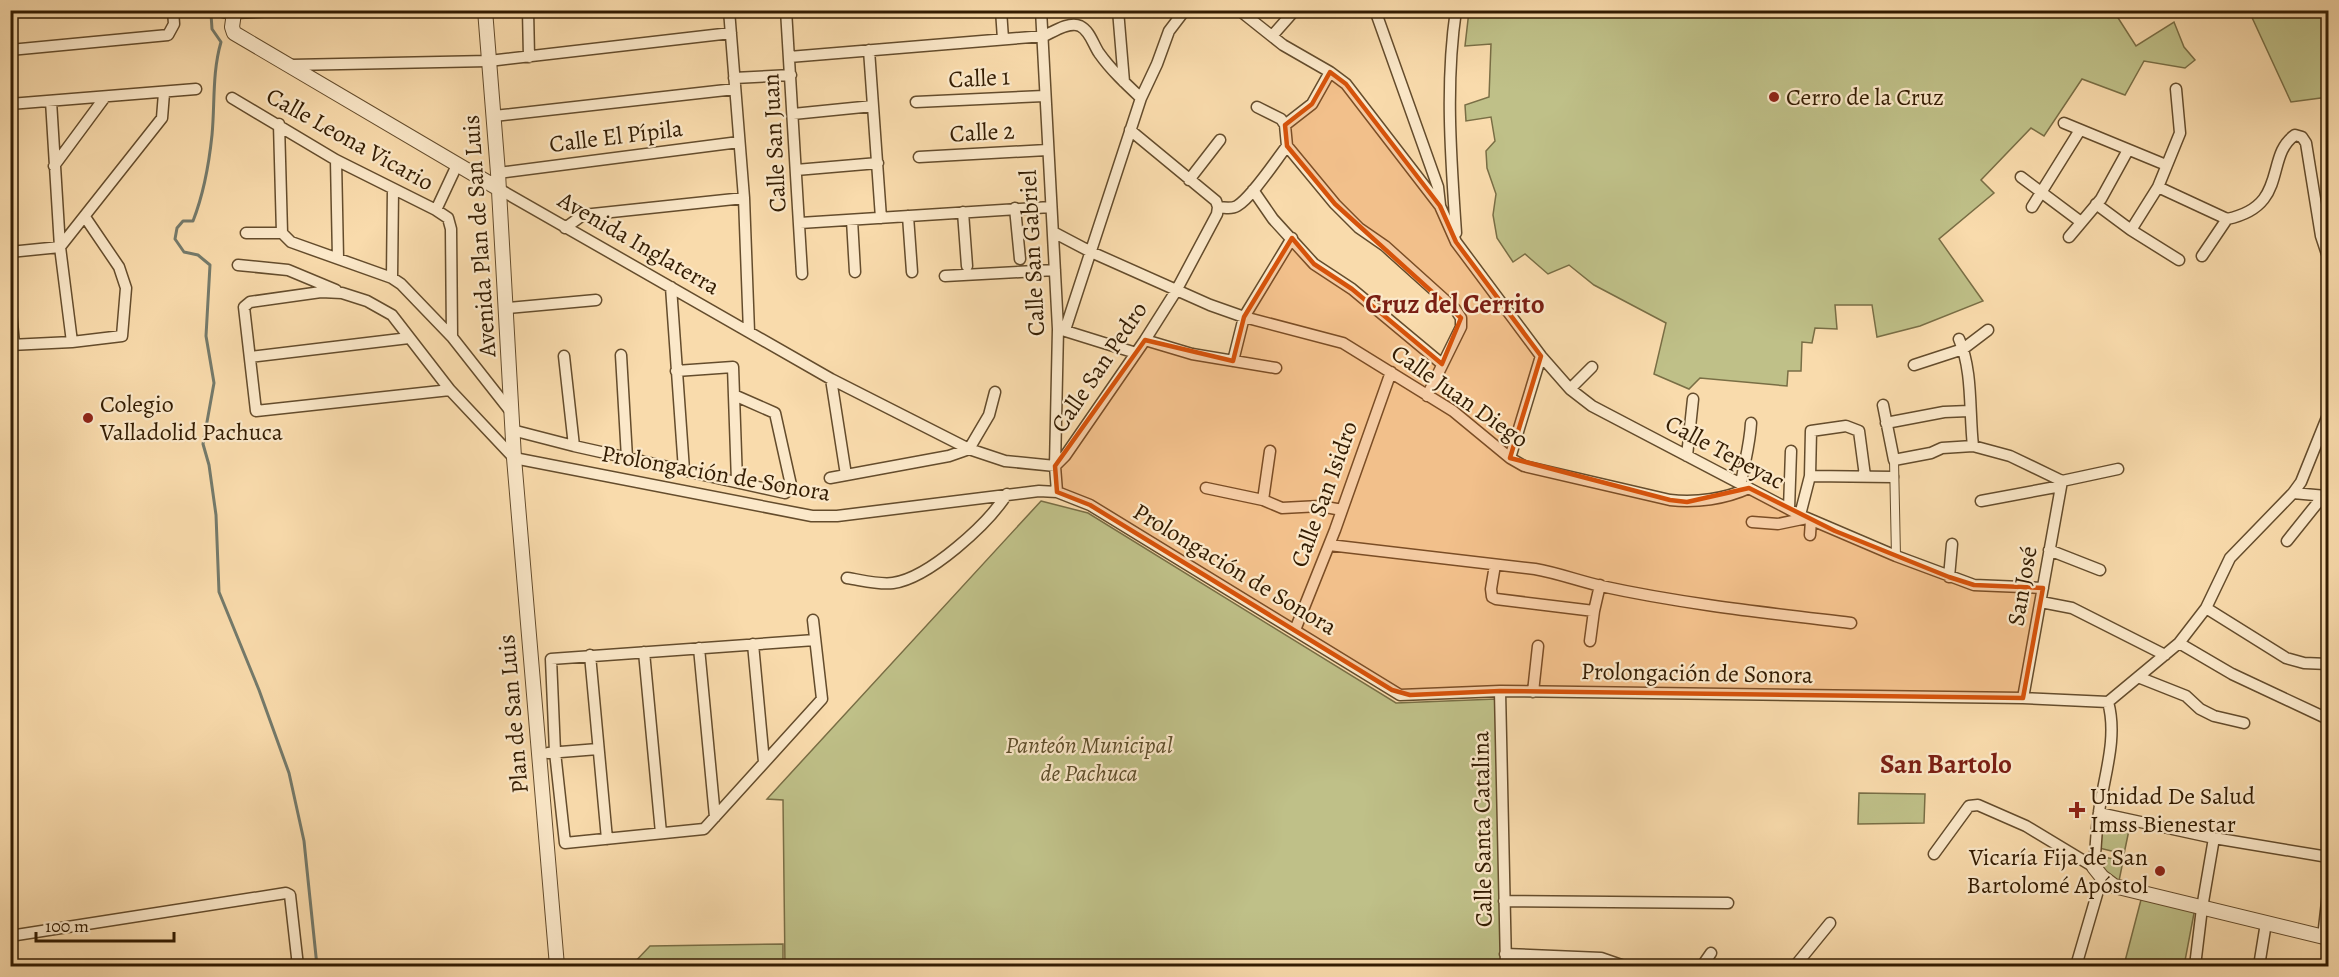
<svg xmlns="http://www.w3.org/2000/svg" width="2339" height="977" font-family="Alegreya,serif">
  <rect width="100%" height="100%" fill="#f9dbac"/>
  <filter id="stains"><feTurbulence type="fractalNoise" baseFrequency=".00333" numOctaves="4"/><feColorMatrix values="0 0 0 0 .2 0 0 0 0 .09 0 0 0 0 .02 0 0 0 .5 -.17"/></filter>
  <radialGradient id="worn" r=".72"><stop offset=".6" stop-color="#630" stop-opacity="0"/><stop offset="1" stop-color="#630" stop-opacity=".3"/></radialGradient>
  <path fill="#bfc088" stroke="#796e45" stroke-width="1.5" d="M2113 10 2136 46 2174 22 2184 47 2195 60 2185 68 2144 61 2125 95 2082 79 2044 136 2031 128 1981 180 1994 193 1939 239 1983 301 1920 326 1877 337 1872 305H1835L1837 329 1815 328 1812 343 1802 342 1801 371H1788L1787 386 1700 378 1689 389 1654 374 1666 323 1594 285 1569 265 1548 274 1525 254 1513 262 1497 238 1493 215 1496 194 1487 168 1486 151 1495 141 1491 117 1466 121 1465 105 1489 97 1491 44 1465 46 1469 11Z
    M2249 11H2328V22L2325 23 2328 60V97L2291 102Z
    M1041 501 1088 513 1396 703 1496 699 1501 966H785L783 800 767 799Z
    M1859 793 1925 794 1924 823 1858 824Z
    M2101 825 2129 830 2124 854 2099 848Z
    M2099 856 2123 861 2119 881C2101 874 2100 874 2099 856Z
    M2142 896 2195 908 2184 966 2124 965Z
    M783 944V966H631L650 946Z"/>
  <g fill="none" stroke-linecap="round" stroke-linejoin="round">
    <path stroke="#747a6b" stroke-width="3" d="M211 14 212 29 221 42C212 73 215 104 212 135 209 164 204 193 193 221H183L177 228 175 239 184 252 198 255 210 265 206 336 214 383 203 444 209 465 216 515 219 592 259 690 289 773 304 841 317 966"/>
    <defs>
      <path id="pedestrian" d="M1894 460 1896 556"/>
      <path id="minor" d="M234 10V13L296 10
        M528 10 529 57
        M729 10 744 198 749 332
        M786 10 802 274
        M1001 10 1003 39
        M1041 10 1058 329 1055 466 1057 492
        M1118 10 1124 82
        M1239 10 1283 45 1330 72 1346 84 1440 206 1456 242 1541 356 1570 389 1592 406 1800 515 1896 556 1974 585 2043 588
        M1375 10 1438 187 1440 205
        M1272 36 1295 10
        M10 50 168 35 174 24 173 10
        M869 50 881 218
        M789 57 1044 36C1053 32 1069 21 1080 26 1090 31 1093 44 1099 53 1111 70 1126 84 1141 98
        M291 65 489 61 731 33
        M734 78 791 75
        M232 98 336 160 436 210 448 218 451 229 452 337
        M51 101 60 247 72 342
        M916 102 1044 96
        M10 104 196 89
        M1257 107 1281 119 1285 125
        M793 114 873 106
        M494 116 735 89
        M2064 123 2166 165
        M279 124 282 233
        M1285 125 1312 104 1330 72
        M1130 130 1216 201 1218 207
        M1287 146 1335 204 1359 228 1385 246 1455 309 1461 318V327L1427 396
        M919 157 1047 150
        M336 160 338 258
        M54 166 105 97
        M796 170 878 163
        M498 173 739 142
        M2021 177 2081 222
        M1189 180 1220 140
        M2158 187 2227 219
        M499 189 831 379 969 449 1005 461 1055 466 1065 456 1145 340 1176 291 1217 214 1218 207
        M1253 190 1273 219 1314 264 1352 289 1442 364
        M2096 204 2131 230 2179 260
        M1218 207C1225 208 1232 209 1237 206 1252 197 1276 160 1287 146L1285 125
        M2032 207 2080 130
        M1015 208 1020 259
        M436 210 457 165
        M963 212 967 266
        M908 216 912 272
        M2227 219C2290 206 2264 156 2295 135L2302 137 2306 143 2321 236 2328 257
        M852 220 855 272
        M800 223 1051 207
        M565 228 583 215 744 198
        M2131 230 2158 187 2180 133 2176 89
        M1053 232 1091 252 1210 305 1244 317 1343 343 1453 411 1510 458 1524 466 1670 500C1696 503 1725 499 1749 488
        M246 233H282L291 242 392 278 401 284 452 337 511 412
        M1456 233C1451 159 1445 84 1456 10
        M2069 237 2101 199 2128 150
        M10 252 60 247 162 118 164 93
        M2202 256 2227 219
        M238 265 288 270 336 290
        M945 276 1055 270
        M392 278 393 189
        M671 287 684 470
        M10 300 14 344
        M507 308 596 300
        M1059 329 1136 353
        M1065 330 1141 98 1157 64 1169 31 1185 10
        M1959 339C1973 371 1969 411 1973 446
        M1145 340 1192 354 1276 368
        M10 345 72 342 122 336 126 288 119 267 85 217
        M621 355 627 458
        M564 356 574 446
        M250 357 409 338
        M1233 361 1244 317 1292 238
        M1914 365 1963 349 1988 330
        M676 371 733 367 737 482
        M831 379 846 475
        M1570 389 1592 367
        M450 390 256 411 244 307 250 302 321 292 342 293 367 301 392 315 450 390 514 458 812 516H837L1039 491 1057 492 1090 505 1400 695 1500 691 2023 698 2108 702
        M1883 405 1894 460 1931 453 1942 448 1973 446 2010 456 2062 481
        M1886 423 1944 412 1969 411
        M512 430 574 446 785 493 789 490 791 485 775 413 734 395
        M1687 456 1693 399
        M1510 458 1541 356
        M1810 476 1893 477
        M830 478 949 456 969 449 989 415 995 392
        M2062 481 2118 469
        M1741 484C1744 464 1750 444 1751 423
        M1206 488 1263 500 1282 508 1320 506 1342 510
        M2293 493 2326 496
        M1263 500 1270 451
        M1981 501 2061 486
        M1789 509 1791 451
        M1800 515 1810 476 1811 431 1846 426 1859 431 1865 476
        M1752 522 1778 524 1807 518
        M1810 535 1811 520
        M2287 541 2323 496
        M1329 545 1535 569C1558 573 1579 581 1601 586 1683 604 1768 613 1851 623
        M2049 550 2100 570
        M1495 565 1491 589 1492 597 1496 599 1594 611
        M1949 577 1952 544
        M847 578C861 580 879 585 893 583 929 578 988 524 1007 494
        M2041 602 2072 608 2165 655
        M2206 608 2286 658 2304 663 2328 664
        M813 620 822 699 704 829 565 843 555 752 551 659 815 640
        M1295 630 1335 530 1391 372
        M1590 641 1594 611 1600 585
        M2179 643 2232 674 2328 719
        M753 644 764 762
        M699 648 715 817
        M644 652 661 833
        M590 655 607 839
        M2138 677 2186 696 2200 709 2214 716 2244 723
        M1500 691 1506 966
        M1533 692 1538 646
        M2023 698 2062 481
        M2108 702 2179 643 2206 608 2230 558 2293 493 2301 482 2328 415
        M548 753 598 749
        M2099 813 2214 838 2328 857
        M1934 854 1969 806 1978 805 2026 826 2094 867C2096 849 2096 830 2099 812 2104 776 2118 738 2108 702
        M1504 901 1728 903
        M10 936 286 893 290 895 298 966
        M2323 937 2328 893
        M1505 954 1601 958 1624 966
        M1702 966 1711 953
        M1795 966 1830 923
        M2076 966 2102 877
        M2195 966 2202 908 2214 838
        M2259 966 2266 923"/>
      <path id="tertiary" d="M221 10 234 13 232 27 234 33 499 189
        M485 10 498 173 514 458 557 966
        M2094 867 2102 877 2114 886 2328 938"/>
    </defs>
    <use href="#pedestrian" stroke="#644c2c" stroke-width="10"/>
    <use href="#minor" stroke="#644c2c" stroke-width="13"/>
    <use href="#tertiary" stroke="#644c2c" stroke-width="16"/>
    <use href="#pedestrian" stroke="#fbe8c9" stroke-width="8"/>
    <use href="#minor" stroke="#fbe8c9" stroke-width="10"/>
    <use href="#tertiary" stroke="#fbe8c9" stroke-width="14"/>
  </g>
  <path fill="#d6530b" fill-opacity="0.2" stroke="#d6530b" stroke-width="4.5" stroke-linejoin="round" d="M1330 72 1346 84 1440 206 1456 242 1541 356 1510 458 1670 500 1687 502 1749 488 1835 531 1949 577 1974 585 2043 588 2023 698 1500 691 1410 695 1392 690 1090 505 1057 492 1055 466 1145 340 1233 361 1244 317 1292 238 1314 264 1352 289 1442 364 1461 318 1335 204 1287 146 1285 125 1312 104Z"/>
  <g fill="#8f2418" stroke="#fbe8c9" stroke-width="2">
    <circle cx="1774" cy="97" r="6"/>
    <circle cx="88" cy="418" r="6"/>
    <path d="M2074 801h6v6h6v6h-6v6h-6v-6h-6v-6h6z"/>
    <circle cx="2160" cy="871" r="6"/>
  </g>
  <g text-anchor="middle" stroke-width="4.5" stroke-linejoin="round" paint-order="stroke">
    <g font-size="24" fill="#331c02" stroke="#fbe8c9">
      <text transform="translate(979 78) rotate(-3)" y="8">Calle 1</text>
      <text transform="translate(982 132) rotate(-3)" y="8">Calle 2</text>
      <text transform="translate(616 136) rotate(-7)" y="8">Calle El Pípila</text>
      <text transform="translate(350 139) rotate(29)" y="8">Calle Leona Vicario</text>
      <text transform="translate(774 143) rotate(-93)" y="8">Calle San Juan</text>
      <text transform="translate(479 236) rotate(-94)" y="8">Avenida Plan de San Luis</text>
      <text transform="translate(639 243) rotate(30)" y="8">Avenida Inglaterra</text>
      <text transform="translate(1032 253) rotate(-93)" y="8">Calle San Gabriel</text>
      <text transform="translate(1099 367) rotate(-56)" y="8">Calle San Pedro</text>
      <text transform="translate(1460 396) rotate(35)" y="8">Calle Juan Diego</text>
      <text transform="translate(1725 452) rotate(28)" y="8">Calle Tepeyac</text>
      <text transform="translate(716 473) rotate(10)" y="8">Prolongación de Sonora</text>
      <text transform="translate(1324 494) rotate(-70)" y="8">Calle San Isidro</text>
      <text transform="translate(1235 569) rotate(31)" y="8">Prolongación de Sonora</text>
      <text transform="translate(2022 586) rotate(-80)" y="8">San José</text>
      <text transform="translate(1697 673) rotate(1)" y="8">Prolongación de Sonora</text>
      <text transform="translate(513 714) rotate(-95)" y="8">Plan de San Luis</text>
      <text transform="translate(1482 829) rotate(-91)" y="8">Calle Santa Catalina</text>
    </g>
    <g font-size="24" fill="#331c02" stroke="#fbe8c9" text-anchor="start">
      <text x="1786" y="105">Cerro de la Cruz</text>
      <text x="100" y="412">Colegio<tspan x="100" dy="28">Valladolid Pachuca</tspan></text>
      <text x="2090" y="804">Unidad De Salud<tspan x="2090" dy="28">Imss Bienestar</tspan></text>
      <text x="2148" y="865" text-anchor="end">Vicaría Fija de San<tspan x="2148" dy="28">Bartolomé Apóstol</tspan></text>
    </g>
    <g font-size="24" font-style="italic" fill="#5d4d2a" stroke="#fbe8c9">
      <text x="1089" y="753">Panteón Municipal<tspan x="1089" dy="28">de Pachuca</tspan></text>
    </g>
    <g font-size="27" font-weight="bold" fill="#7a1f14" stroke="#fbe8c9">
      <text x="1455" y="313">Cruz del Cerrito</text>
      <text x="1946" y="773">San Bartolo</text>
    </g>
  </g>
  <rect width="2339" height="977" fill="none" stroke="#f9dbac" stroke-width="36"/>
  <rect x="12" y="12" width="2315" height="953" fill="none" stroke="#331c02" stroke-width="3"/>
  <rect x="18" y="18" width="2303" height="941" fill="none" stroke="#331c02" stroke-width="1.5"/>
  <path d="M36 932v9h138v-9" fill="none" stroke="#331c02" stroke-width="3"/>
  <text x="45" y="932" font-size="18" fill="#331c02" stroke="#fbe8c9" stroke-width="4.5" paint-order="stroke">100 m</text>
  <rect width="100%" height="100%" filter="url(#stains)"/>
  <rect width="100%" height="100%" fill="url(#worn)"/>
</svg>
